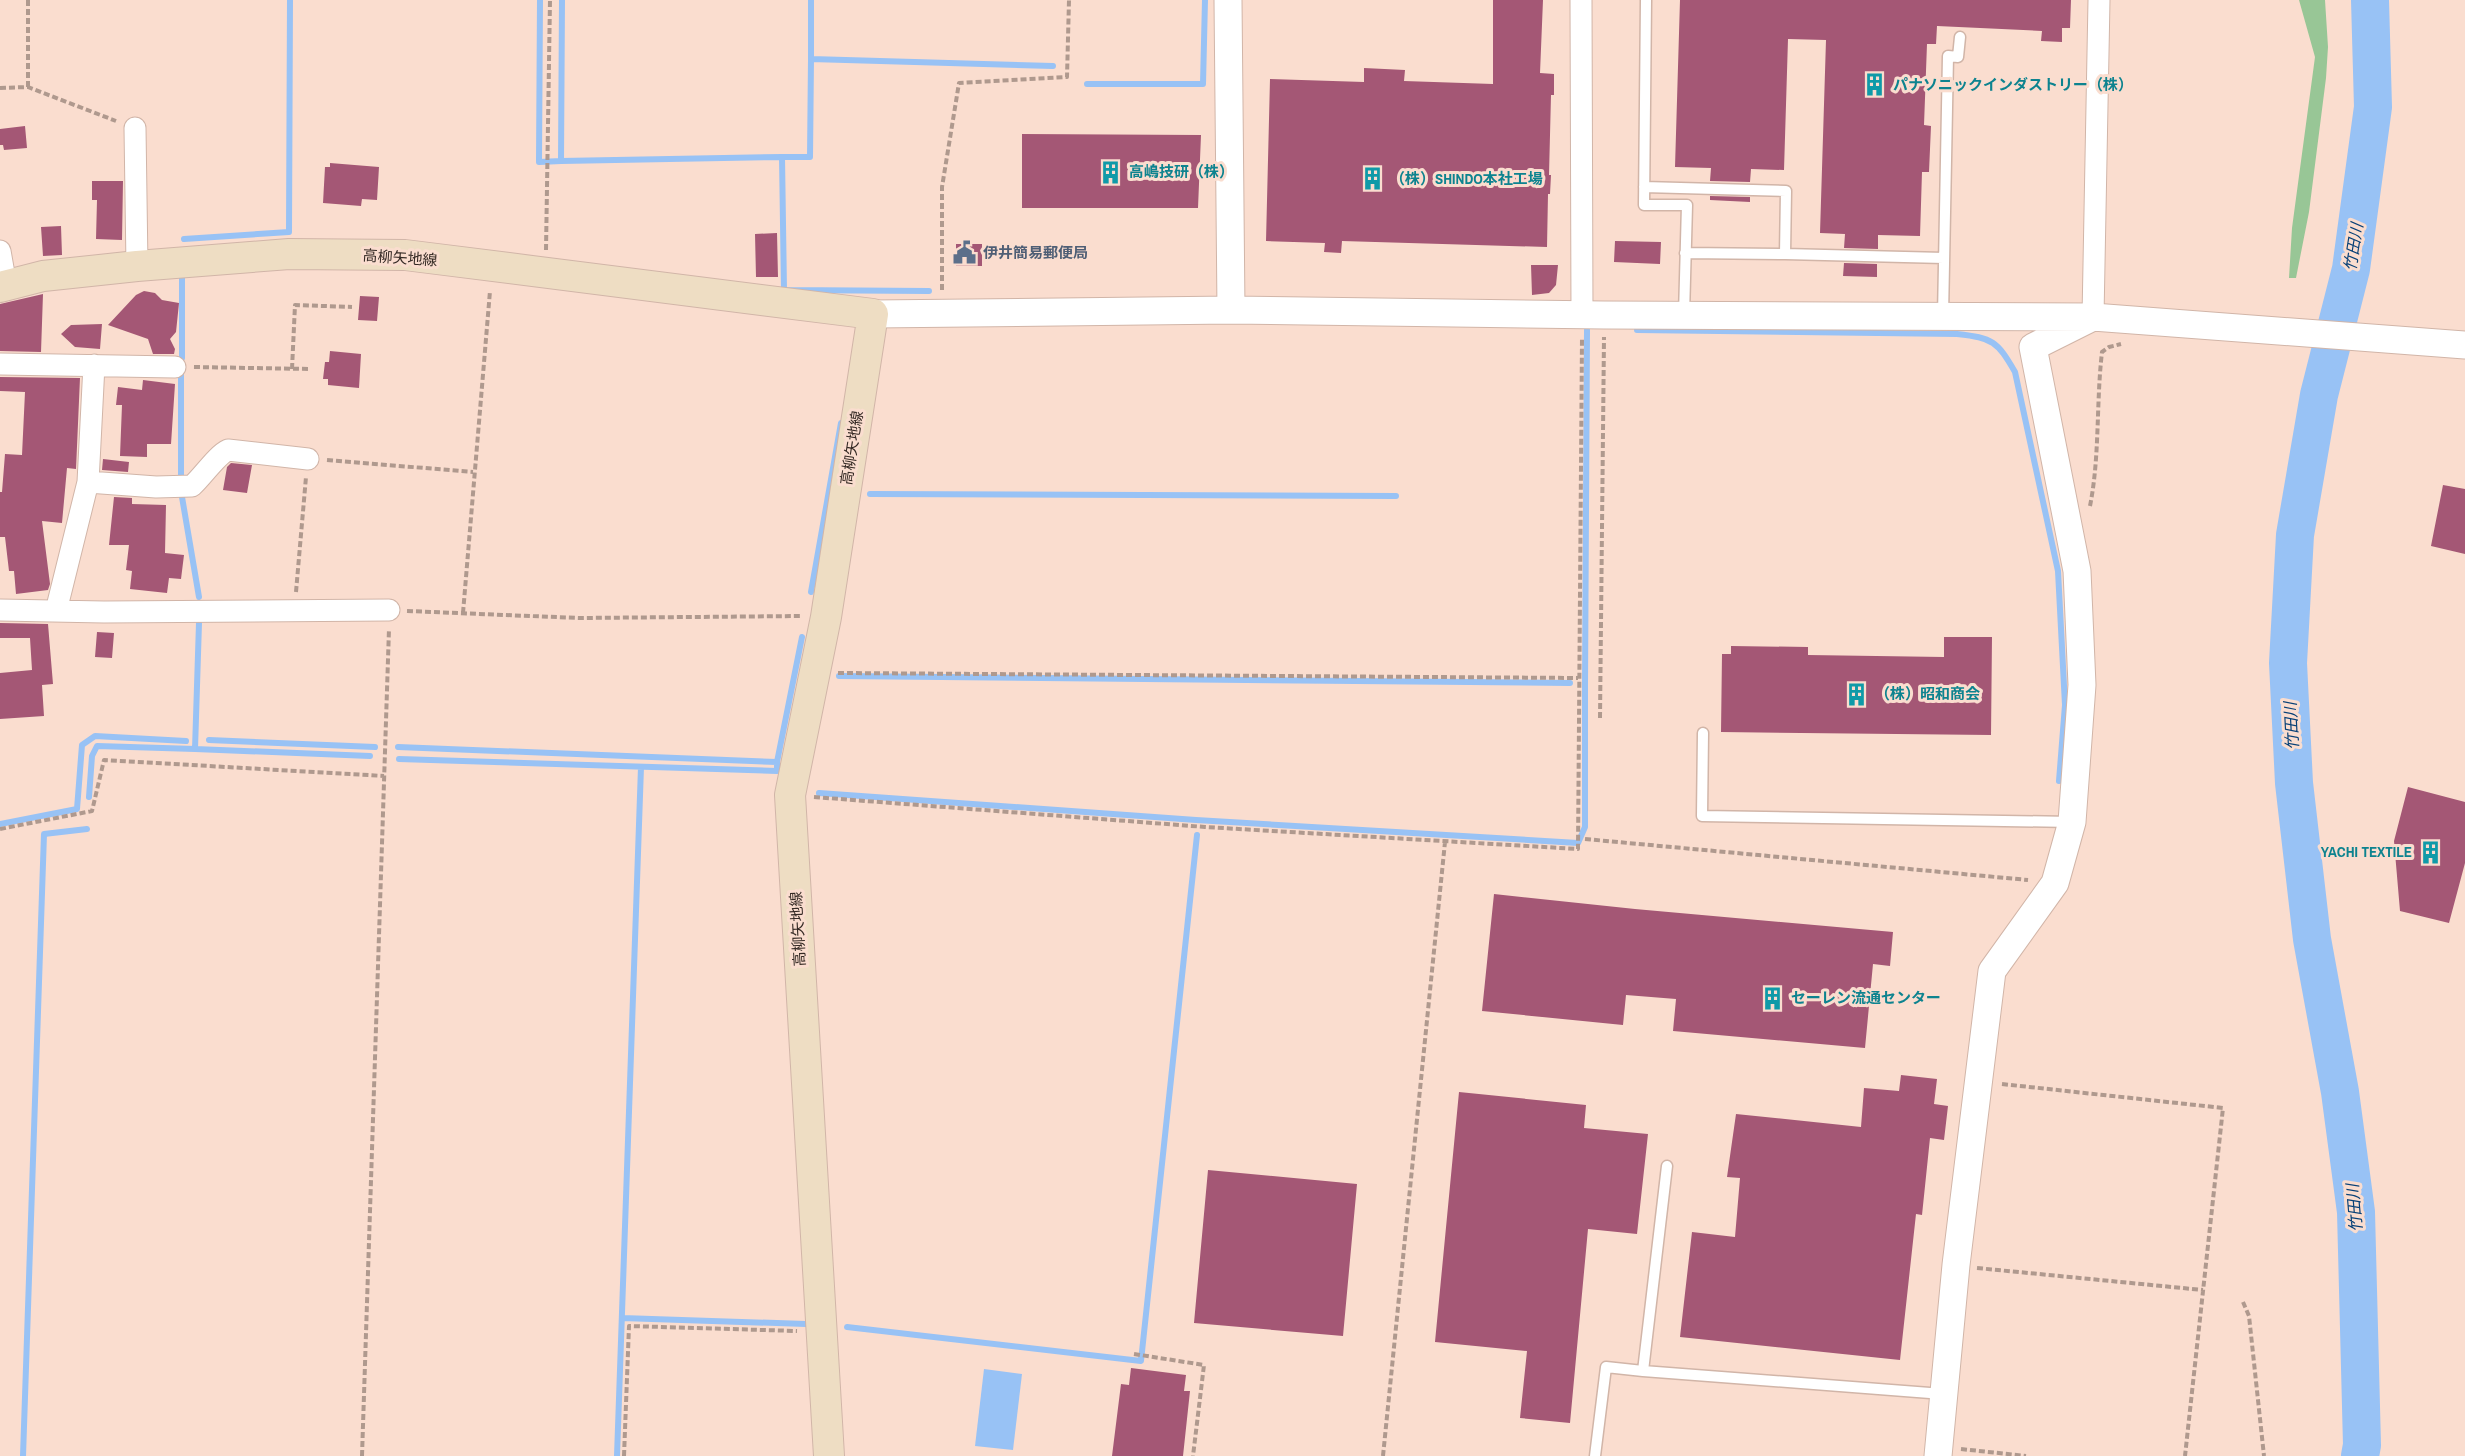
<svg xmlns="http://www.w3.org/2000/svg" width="2465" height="1456" font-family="'Archivo Narrow','Noto Sans JP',sans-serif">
  <rect width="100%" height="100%" fill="#faddcf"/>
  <path fill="#98c696" d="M2299 0H2325L2328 47 2326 78 2309 212 2296 278H2289L2292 228 2315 57Z"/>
  <path fill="#98c2f5" d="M984 1369 1022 1374 1013 1450 975 1446Z"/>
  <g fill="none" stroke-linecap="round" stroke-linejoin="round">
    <path stroke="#98c2f5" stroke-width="6" d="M540 0 539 162 561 161
      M562 0 561 161 782 157
      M811 0V59L1053 66
      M811 59 810 157H782L784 290 929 291
      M1087 84H1203L1205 0
      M184 239 289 232 290 0
      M1637 330 1957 334C1993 338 1997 341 2015 372L2058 571 2065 705 2059 781
      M182 358V278
      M181 373V478
      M870 494 1396 496
      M182 497 199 597
      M811 592 841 423
      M839 676 1570 683
      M1585 686 1587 330
      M209 740 375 747
      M398 747 777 762
      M195 749 370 756
      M399 759 777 771V762L802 637
      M819 793 1196 820 1578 843 1585 827V683
      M89 797 92 756 97 746 195 749 199 623
      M0 824 77 809 82 745 95 736 186 741
      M622 1318 806 1324
      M847 1327 1141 1361 1197 835
      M23 1456 44 834 87 829
      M617 1456 641 767"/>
    <path stroke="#98c2f5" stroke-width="38" d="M2360 1456 2362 1445 2356 1212 2340 1092 2312 939 2294 783 2288 663 2295 535 2319 395 2351 269 2373 107 2370 0"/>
  </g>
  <path fill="#a45775" d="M1493 0H1543L1540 73 1554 74V95H1551L1549 175H1551L1550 194H1548L1547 247 1342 241 1341 253 1324 252 1325 243 1266 241 1270 79 1364 82V68L1405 70 1404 81 1493 84Z
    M1680 0H2071L2070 28H2062V42L2041 41 2042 31 1937 26 1936 44H1927L1924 125 1931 126 1929 172H1922L1920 236 1878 235V249L1844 248 1845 234 1820 233 1826 40 1788 39 1784 170 1751 169 1750 182 1710 181 1711 168 1675 167Z
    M25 126 27 148 4 150 3 145H0V129Z
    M1022 134 1201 135 1198 208H1022Z
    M330 163 379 167 377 200 362 199 361 206 323 203 325 167H330Z
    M92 181H123L122 240 96 239 97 200H92Z
    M1710 196 1750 197V202L1710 200Z
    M61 226 62 255 43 256 41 227Z
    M777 233 778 277H756L755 234Z
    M1615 241 1661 242 1660 264 1614 262Z
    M956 244H982V266H956Z
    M1844 263 1877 264V277L1843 276Z
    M1531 265H1558L1556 285 1549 293 1532 295Z
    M144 291 155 293 162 300 179 303 176 332 170 339 175 349 174 354H153L148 339 108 325 136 295Z
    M43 294 41 352 0 351V304Z
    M360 296 379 297 377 321 358 320Z
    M102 324 100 349 75 347 61 334 71 325Z
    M330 351 361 354 359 388 328 385V379H323L325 362H329Z
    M0 377 80 378 76 469 67 468 62 523 42 521 50 584 48 590 16 594 14 571H9L5 537H0V492H2L5 454 22 455 25 392 0 391Z
    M143 380 175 384 171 444H147V457L120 456 122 405H116L118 387 142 390Z
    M103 459 129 462 128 472 102 470Z
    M231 463 252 465 247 493 223 490 227 467Z
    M2443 485 2465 489V554L2431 546Z
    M114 497 132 498V504L166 505 165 553 184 555 181 579 169 578 167 593 130 589 132 571 126 570 129 545H109Z
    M0 623 48 624 53 684 42 685 44 716 0 719V673L32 670 30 638H0Z
    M97 632 114 633 112 658 95 657Z
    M1944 637H1992L1991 735 1721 732 1722 654H1731V646L1808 647V655L1944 657Z
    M2408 787 2465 802V863L2449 923 2400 911 2394 841Z
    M1494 894 1635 909 1893 932 1890 966 1873 964 1865 1048 1673 1031 1676 999 1626 995 1623 1025 1482 1011Z
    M1901 1075 1937 1079 1934 1104 1948 1106 1944 1140 1930 1138 1922 1215 1916 1214 1900 1360 1680 1337 1692 1232 1735 1237 1740 1178 1727 1177 1736 1114 1861 1127 1864 1088 1899 1091Z
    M1459 1092 1586 1105 1584 1128 1648 1134 1637 1234 1588 1229 1570 1423 1520 1418 1527 1351 1435 1342Z
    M1208 1170 1357 1184 1343 1336 1194 1323Z
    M1131 1368 1186 1375 1184 1391H1190L1183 1456H1112L1121 1384 1129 1385Z"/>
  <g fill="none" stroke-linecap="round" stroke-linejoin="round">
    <defs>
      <path id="service" d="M1646 0 1644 205H1687L1684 315
        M1644 187 1786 191 1785 254 1944 258
        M1685 253 1785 254
        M1943 316 1948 56 1958 57 1960 37
        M1703 733 1702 816 2072 822
        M1667 1166 1643 1371 1943 1394
        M1595 1456 1606 1367 1643 1371"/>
      <path id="minor" d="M1581 0 1582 315
        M135 128 137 266
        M0 251 6 285
        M2093 317 2099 0
        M0 364 175 367
        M88 482 156 487 192 486C203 476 217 455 228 450L308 459
        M0 610 104 612 389 610
        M56 611 88 482 94 365"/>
      <path id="tertiary" d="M1228 0 1231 310
        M873 314 1231 310 1604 315 2093 317 2465 345
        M1938 1456 1956 1265 1992 971 2055 883 2072 822 2082 685 2077 571 2033 347 2089 319"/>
      <path id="secondary" d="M0 287 43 276 137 266 289 254 405 255 873 314 826 617 790 795 829 1456"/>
    </defs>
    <use href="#service" stroke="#d1b5a8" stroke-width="13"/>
    <use href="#minor" stroke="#d1b5a8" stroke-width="23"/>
    <use href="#tertiary" stroke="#d1b5a8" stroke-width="29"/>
    <use href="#secondary" stroke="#d1b5a8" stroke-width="32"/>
    <path stroke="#af998e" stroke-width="4" stroke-dasharray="6 3" stroke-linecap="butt" d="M28 87V0
      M0 88 28 87 116 121
      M546 250 550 0
      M942 290V187L959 83 1067 77 1069 0
      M194 367 310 369
      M292 369 295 305 352 307
      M327 460 473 472
      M2090 506C2100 456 2096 403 2102 352L2109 347 2121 344
      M296 592 306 477
      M407 611 579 618 802 616
      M463 613 490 291
      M838 673 1578 678
      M1600 718 1604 337
      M814 797 1205 827 1578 849 1582 338
      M0 829 92 811 104 760 384 776
      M1585 839 2028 880
      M2002 1084 2223 1108 2185 1456
      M1977 1268 2203 1290
      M2243 1302 2249 1316 2264 1456
      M1134 1354 1204 1365 1193 1456
      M1961 1449 2026 1456
      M362 1456 389 629
      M624 1456 629 1326 797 1331
      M1383 1456 1445 842"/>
    <use href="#service" stroke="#fff" stroke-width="10"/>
    <use href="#minor" stroke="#fff" stroke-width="21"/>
    <use href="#tertiary" stroke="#fff" stroke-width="27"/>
    <use href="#secondary" stroke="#eeddc3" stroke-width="30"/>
  </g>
  <defs>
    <symbol id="building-bare" viewBox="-9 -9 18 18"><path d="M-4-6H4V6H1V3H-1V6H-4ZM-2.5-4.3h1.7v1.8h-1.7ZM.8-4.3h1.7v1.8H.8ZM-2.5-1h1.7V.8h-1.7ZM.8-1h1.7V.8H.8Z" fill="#0f9aa8" stroke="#faddcf" stroke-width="2.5" paint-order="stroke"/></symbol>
    <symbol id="civic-bare" viewBox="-9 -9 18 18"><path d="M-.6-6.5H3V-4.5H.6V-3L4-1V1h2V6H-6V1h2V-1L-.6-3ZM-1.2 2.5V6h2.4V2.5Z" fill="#5c6f8a" stroke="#faddcf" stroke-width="2.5" paint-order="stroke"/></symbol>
  </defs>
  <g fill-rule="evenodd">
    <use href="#building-bare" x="1858" y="68" width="33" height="33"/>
    <use href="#building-bare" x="1094" y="156" width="33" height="33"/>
    <use href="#building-bare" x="1356" y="162" width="33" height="33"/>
    <use href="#civic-bare" x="948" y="236" width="33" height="33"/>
    <use href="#building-bare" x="1840" y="678" width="33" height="33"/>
    <use href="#building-bare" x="2414" y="836" width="33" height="33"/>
    <use href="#building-bare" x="1756" y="982" width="33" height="33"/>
  </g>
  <g text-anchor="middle" stroke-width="6" stroke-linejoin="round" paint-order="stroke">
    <g font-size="15" font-weight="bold" fill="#0d838f" stroke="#faddcf" text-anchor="start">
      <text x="1893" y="90">パナソニックインダストリー（株）</text>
      <text x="1129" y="177">高嶋技研（株）</text>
      <text x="1390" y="184">（株）SHINDO本社工場</text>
      <text x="1875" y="699">（株）昭和商会</text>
      <text x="2412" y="857" text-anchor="end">YACHI TEXTILE</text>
      <text x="1791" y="1003">セーレン流通センター</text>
    </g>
    <g font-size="15" font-weight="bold" fill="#4e5e75" stroke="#faddcf" text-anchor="start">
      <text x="983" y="258">伊井簡易郵便局</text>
    </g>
    <g font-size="15" fill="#352a25" stroke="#faddcf">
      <text transform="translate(400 258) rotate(4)" y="5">高柳矢地線</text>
      <text transform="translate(852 448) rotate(-81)" y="5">高柳矢地線</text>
      <text transform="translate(798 929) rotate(-93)" y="5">高柳矢地線</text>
    </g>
    <g font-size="16" font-style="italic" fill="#074077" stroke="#faddcf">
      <text transform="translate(2353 247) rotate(-81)" y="6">竹田川</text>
      <text transform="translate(2291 726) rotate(-93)" y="6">竹田川</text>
      <text transform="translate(2354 1208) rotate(-95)" y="6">竹田川</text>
    </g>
  </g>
</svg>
